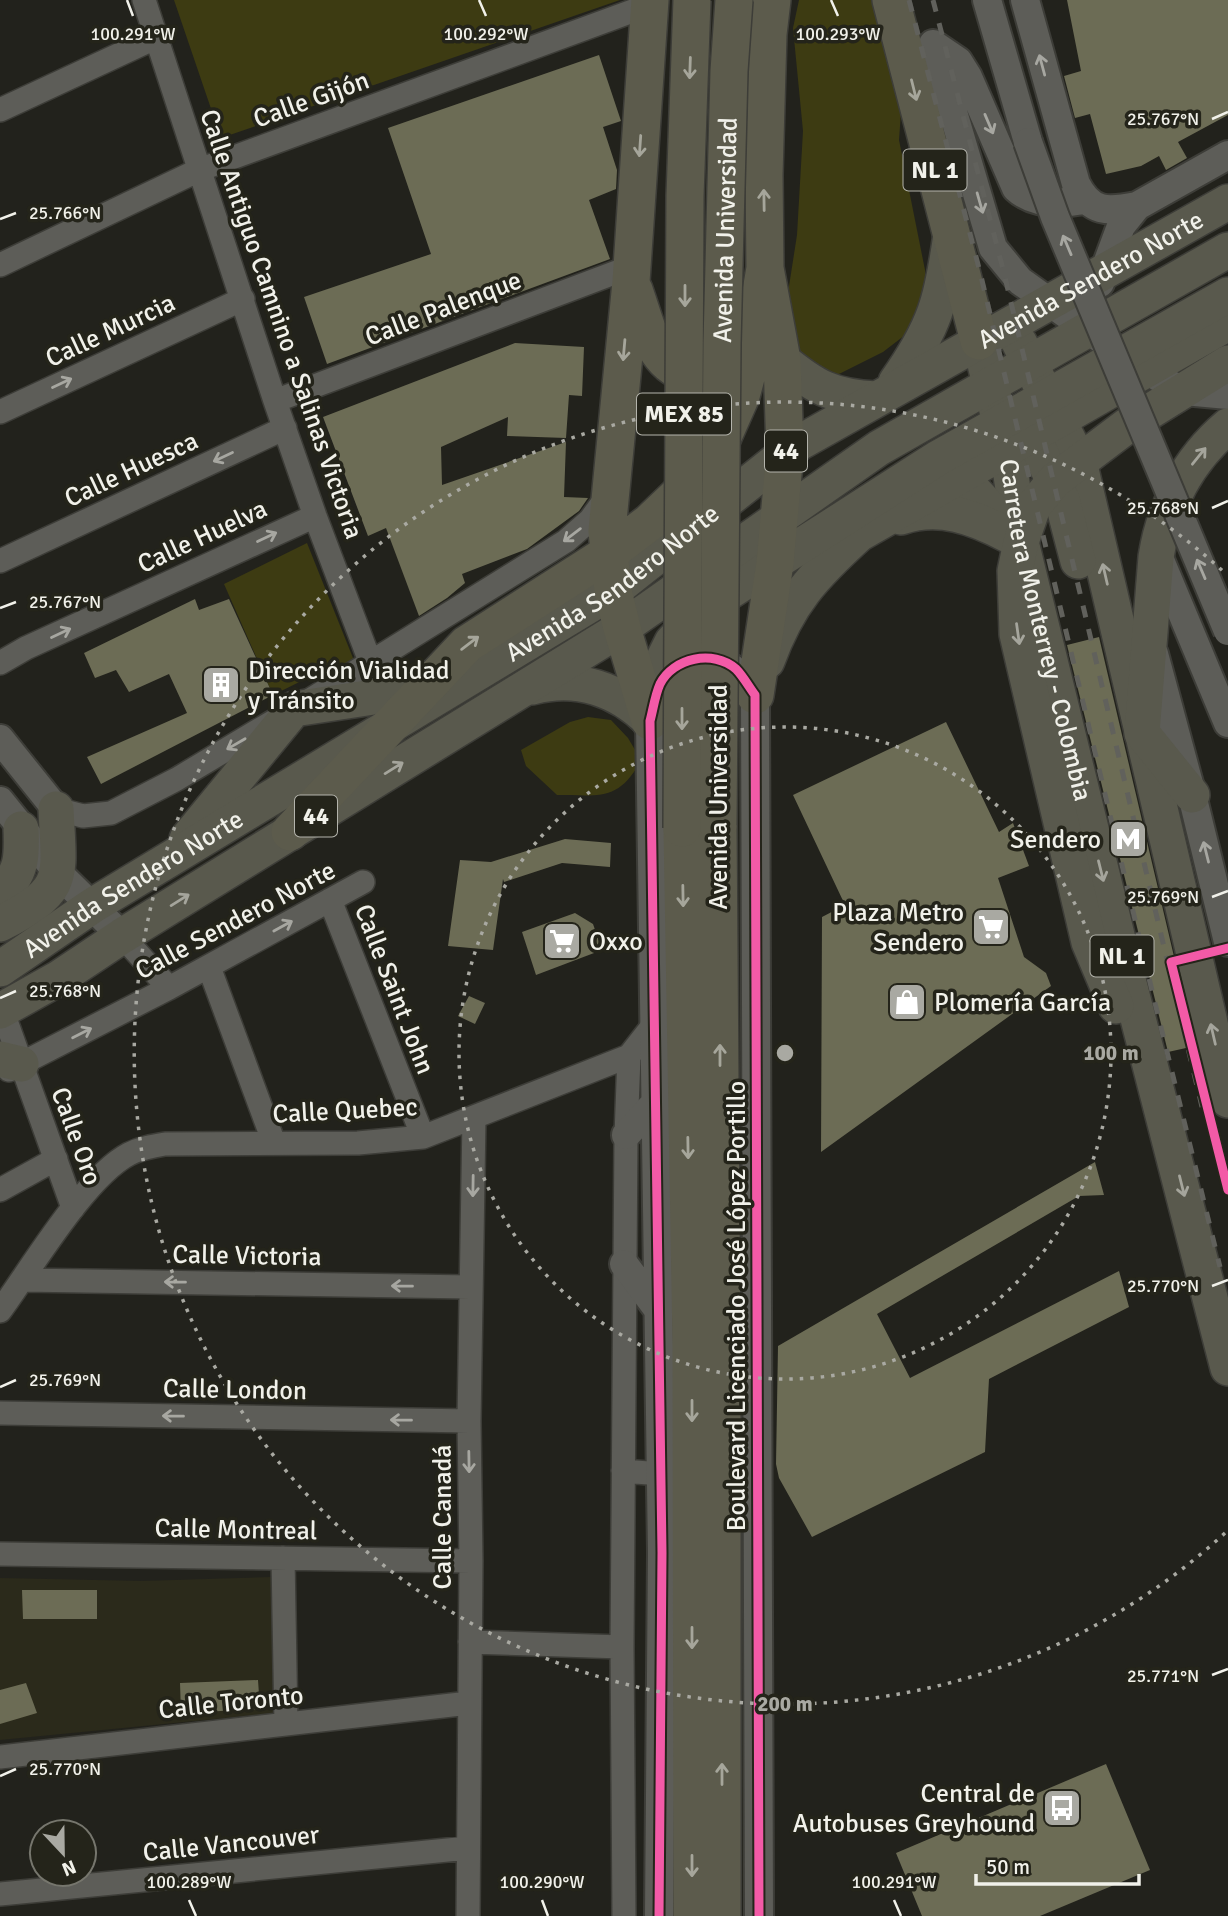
<svg xmlns="http://www.w3.org/2000/svg" width="1228" height="1916" font-family="Signika,sans-serif">
  <rect width="100%" height="100%" fill="#22221c"/>
  <path fill="#2b2a1b" d="M271 1577 277 1713 0 1740V1578L142 1581Z"/>
  <path fill="#3d3b12" d="M174 0H620L221 138Z
    M799 0H874L901 112 899 140 925 270 926 288 909 332 883 352 835 376 808 368 796 346 787 299 797 235 803 131 793 28Z
    M307 543 357 668 343 679 336 664 273 695 224 584Z
    M588 717 611 720 628 738 641 760C619 802 599 795 557 795L526 766 521 750 570 722Z"/>
  <path fill="#6c6c55" d="M1067 0H1228V115L1178 142 1187 158 1166 170 1159 156 1141 166 1106 174 1090 114 1075 118 1064 76 1081 71Z
    M599 55 621 121 603 127 617 170 616 189 589 200 610 259 327 364 304 297 431 254 388 128Z
    M515 343 584 347 582 396 569 395 566 438 507 436 508 417 441 447 442 485 566 442 564 497 588 498 579 511 527 549 462 574 465 583 447 598 419 616 386 528 368 536 323 417Z
    M195 599 199 610 229 599 273 695 101 784 87 757 187 713 169 674 129 692 116 670 95 678 84 653Z
    M1099 637 1195 1046 1168 1052 1067 645Z
    M946 722 999 832 1013 823 1029 866 998 878 1024 957 1046 973 1051 986 821 1152 822 917 845 905 793 795Z
    M565 839 611 843 610 867 562 863 504 882 503 879 493 950 448 946 460 860 491 862Z
    M575 913 593 924 602 950 536 975 522 932Z
    M469 996 485 1003 475 1024 458 1016Z
    M1095 1162 1104 1195 1079 1196 877 1314 910 1378 1119 1271 1129 1307 989 1379 985 1452 812 1537 779 1478 776 1464 778 1346Z
    M22 1590H97V1619H23Z
    M258 1680 260 1709 181 1713 180 1683Z
    M26 1683 37 1713 0 1724V1690Z
    M1106 1764 1150 1870 1040 1916H922L896 1853Z"/>
  <g fill="none" stroke-linecap="round" stroke-linejoin="round">
    <defs>
      <path id="minor" d="M144 0 275 401 315 516 371 664
        M0 110 157 37
        M0 265 199 170 649 5
        M275 401 630 267
        M0 412 243 299
        M0 561 285 428
        M0 663 26 648 315 516
        M310 700 566 541 590 520 606 498
        M56 809 83 816 111 813 177 779 274 721
        M330 900 423 1137
        M122 936 169 988
        M209 967 274 1143
        M0 1004 73 1208
        M9 1070 169 988 363 882
        M0 1190 56 1159
        M23 1280 470 1287
        M0 1311C31 1269 85 1177 129 1154 141 1148 153 1146 165 1144L358 1143 423 1137 629 1056
        M0 1413 469 1421
        M623 1471 661 1474
        M0 1554 471 1561
        M283 1558 286 1724
        M470 1642 622 1647
        M0 1757 469 1703
        M0 1894 468 1848
        M468 1916 471 1561 469 1421 474 1118
        M624 1916 622 1647 626 1135 629 1056 654 1024"/>
      <path id="tertiary" d="M987 0 1028 142
        M1025 0 1076 184C1091 213 1107 212 1137 206
        M933 44 993 248 1020 281 1122 354 1169 384 1184 391 1228 395
        M933 44 958 61 968 77 1016 188C1034 205 1061 204 1084 200
        M1100 283 1121 226 1137 206 1228 155
        M1157 553 1228 723
        M1154 654 1192 795 1228 942
        M703 659C730 659 740 675 755 695L759 1916
        M655 703 650 721 662 1553 659 1916
        M0 739 56 809
        M0 801 58 873 122 936
        M626 1135 657 1101
        M624 1264 659 1311"/>
      <g id="primary">
        <path d="M1019 342 1079 461 1228 1100"/>
        <path d="M782 360C815 387 832 397 876 399"/>
        <path id="s1" d="M985 364 1007 449 1021 542 1123 960 1228 1368"/>
        <path d="M896 382C935 327 942 300 951 234"/>
        <path d="M1023 414 1062 500 1078 561"/>
        <path d="M943 462 960 476 1021 542"/>
        <path d="M901 517C939 504 974 517 1008 535"/>
        <path d="M767 661C788 602 814 575 859 534L1228 323"/>
        <path d="M532 687C577 675 618 689 650 721"/>
        <path d="M650 721V692L658 670 672 642 704 608 938 458 1228 295"/>
        <path d="M1192 795 1142 733 1156 557C1164 506 1188 460 1228 426"/>
        <path d="M187 839 294 709 440 687"/>
        <path d="M0 889C23 877 22 852 21 829"/>
        <path d="M0 924C68 889 59 879 56 809"/>
        <path id="s2" d="M0 969 92 906 613 591 799 443 1228 202"/>
        <path d="M1116 1006 1089 942 1017 634 1015 571 1021 542 1033 507 1054 481 1128 425 1228 363"/>
        <path d="M0 1011 59 978 122 936 622 628 879 448 1228 250"/>
        <path d="M0 1059 21 1064"/>
      </g>
      <path id="trunk" d="M650 0 631 282 607 531 613 591 622 628 650 721
        M891 0 979 341
        M634 290C648 329 656 382 710 373
        M755 695 775 563 785 452 782 360 765 268 764 175 768 34 772 0
        M718 825 722 1343V1916
        M682 828 691 1343 692 1916
        M290 832 467 644 609 553 650 522 692 482 722 439 741 396 747 374 765 268"/>
    </defs>
    <use href="#minor" stroke="#3d3d38" stroke-width="26"/>
    <use href="#tertiary" stroke="#3d3d38" stroke-width="32"/>
    <use href="#primary" stroke="#3d3d38" stroke-width="38"/>
    <use href="#trunk" stroke="#3d3d38" stroke-width="40"/>
    <use href="#minor" stroke="#5d5d58" stroke-width="23"/>
    <use href="#tertiary" stroke="#5d5d58" stroke-width="28"/>
    <use href="#primary" stroke="#59594d" stroke-width="35"/>
    <use href="#trunk" stroke="#5c5b4c" stroke-width="37"/>
    <path stroke="#61615c" stroke-width="5" stroke-dasharray="12 12" stroke-linecap="butt" d="M909 0 980 272 1154 999 1220 1267
      M933 0 1004 273 1202 1107"/>
    <defs>
      <path id="tertiary-bridge" d="M1028 142 1055 217 1228 631"/>
      <g id="trunk-bridge">
        <path id="s3" d="M718 825 722 343 729 71 734 0"/>
        <path d="M682 828 685 196 692 0"/>
      </g>
    </defs>
    <use href="#tertiary-bridge" stroke="#3d3d38" stroke-width="32" stroke-linecap="butt"/>
    <use href="#trunk-bridge" stroke="#3d3d38" stroke-width="40" stroke-linecap="butt"/>
    <use href="#tertiary-bridge" stroke="#5d5d58" stroke-width="28"/>
    <use href="#trunk-bridge" stroke="#5c5b4c" stroke-width="37"/>
    <defs>
      <path id="cycleway" d="M1228 948 1171 962 1228 1190
        M659 1916 662 1553 650 721C653 710 655 695 660 684 673 658 713 649 736 669 743 676 749 687 755 695L759 1916"/>
    </defs>
    <use href="#cycleway" stroke="#24241a" stroke-width="13"/>
    <use href="#cycleway" stroke="#f35aa7" stroke-width="9"/>
  </g>
  <defs><path id="oneway-shaft" d="M-6 0H5M1.5-3L5.5 0L1.5 3" fill="none" stroke-width="1.6" stroke-linecap="round" stroke-linejoin="round" transform="scale(1.75)"/></defs>
  <g stroke="#a7a7a1">
    <use href="#oneway-shaft" transform="translate(1042 65) rotate(-105)"/>
    <use href="#oneway-shaft" transform="translate(989 124) rotate(67)"/>
    <use href="#oneway-shaft" transform="translate(980 203) rotate(74)"/>
    <use href="#oneway-shaft" transform="translate(1067 245) rotate(-113)"/>
    <use href="#oneway-shaft" transform="translate(62 383) rotate(-25)"/>
    <use href="#oneway-shaft" transform="translate(223 457) rotate(155)"/>
    <use href="#oneway-shaft" transform="translate(572 535) rotate(143)"/>
    <use href="#oneway-shaft" transform="translate(267 537) rotate(-25)"/>
    <use href="#oneway-shaft" transform="translate(1201 569) rotate(-113)"/>
    <use href="#oneway-shaft" transform="translate(61 633) rotate(-25)"/>
    <use href="#oneway-shaft" transform="translate(236 744) rotate(150)"/>
    <use href="#oneway-shaft" transform="translate(1206 852) rotate(-104)"/>
    <use href="#oneway-shaft" transform="translate(283 926) rotate(-29)"/>
    <use href="#oneway-shaft" transform="translate(82 1033) rotate(-27)"/>
    <use href="#oneway-shaft" transform="translate(473 1186) rotate(91)"/>
    <use href="#oneway-shaft" transform="translate(175 1282) rotate(-179)"/>
    <use href="#oneway-shaft" transform="translate(402 1286) rotate(-179)"/>
    <use href="#oneway-shaft" transform="translate(173 1416) rotate(-179)"/>
    <use href="#oneway-shaft" transform="translate(401 1420) rotate(-179)"/>
    <use href="#oneway-shaft" transform="translate(469 1462) rotate(89)"/>
  </g>
  <g stroke="#a6a69b">
    <use href="#oneway-shaft" transform="translate(690 68) rotate(92)"/>
    <use href="#oneway-shaft" transform="translate(914 90) rotate(76)"/>
    <use href="#oneway-shaft" transform="translate(640 146) rotate(94)"/>
    <use href="#oneway-shaft" transform="translate(764 200) rotate(-91)"/>
    <use href="#oneway-shaft" transform="translate(685 296) rotate(90)"/>
    <use href="#oneway-shaft" transform="translate(624 350) rotate(95)"/>
    <use href="#oneway-shaft" transform="translate(470 643) rotate(-37)"/>
    <use href="#oneway-shaft" transform="translate(682 719) rotate(90)"/>
    <use href="#oneway-shaft" transform="translate(683 896) rotate(89)"/>
    <use href="#oneway-shaft" transform="translate(720 1055) rotate(-90)"/>
    <use href="#oneway-shaft" transform="translate(688 1148) rotate(89)"/>
    <use href="#oneway-shaft" transform="translate(692 1411) rotate(90)"/>
    <use href="#oneway-shaft" transform="translate(692 1638) rotate(90)"/>
    <use href="#oneway-shaft" transform="translate(722 1774) rotate(-90)"/>
    <use href="#oneway-shaft" transform="translate(692 1866) rotate(90)"/>
  </g>
  <g stroke="#a5a59c">
    <use href="#oneway-shaft" transform="translate(1199 456) rotate(-51)"/>
    <use href="#oneway-shaft" transform="translate(1105 574) rotate(-103)"/>
    <use href="#oneway-shaft" transform="translate(1018 634) rotate(82)"/>
    <use href="#oneway-shaft" transform="translate(394 768) rotate(-32)"/>
    <use href="#oneway-shaft" transform="translate(1101 871) rotate(76)"/>
    <use href="#oneway-shaft" transform="translate(180 900) rotate(-32)"/>
    <use href="#oneway-shaft" transform="translate(1213 1034) rotate(-103)"/>
    <use href="#oneway-shaft" transform="translate(1182 1186) rotate(76)"/>
  </g>
  <path fill="none" stroke="#f1f1ea" stroke-width="2.5" d="M127 0 133 16M479 0 486 16M831 0 838 16M1212 119 1228 112M0 219 16 213M1212 508 1228 501M0 608 16 602M1212 897 1228 891M0 998 16 991M1212 1286 1228 1280M0 1387 16 1380M1212 1675 1228 1669M0 1776 16 1769M189 1900 196 1916M542 1900 548 1916M894 1900 901 1916"/>
  <g fill="none" stroke="#a9a9a2" stroke-width="3.5" stroke-dasharray="3.5 7">
    <circle cx="785" cy="1053" r="326"/>
    <path d="M1225 1533A651 651 0 1 1 1225 573"/>
  </g>
  <defs>
    <symbol id="building-square" viewBox="-11 -11 22 22"><rect x="-9" y="-9" width="18" height="18" rx="4" fill="#a9a9a2" stroke="#24241a"/><path d="M-4-6H4V6H1V3H-1V6H-4ZM-2.5-4.3h1.7v1.8h-1.7ZM.8-4.3h1.7v1.8H.8ZM-2.5-1h1.7V.8h-1.7ZM.8-1h1.7V.8H.8Z" fill="#fff"/></symbol>
    <symbol id="metro-square" viewBox="-11 -11 22 22"><rect x="-9" y="-9" width="18" height="18" rx="4" fill="#a9a9a2" stroke="#24241a"/><path d="M-5.5 5V-5H-3L0 0L3-5H5.5V5H3V-.5L0 4L-3-.5V5Z" fill="#fff"/></symbol>
    <symbol id="supermarket-square" viewBox="-11 -11 22 22"><rect x="-9" y="-9" width="18" height="18" rx="4" fill="#a9a9a2" stroke="#24241a"/><path d="M-6-5.5h2.5l.6 2H6L4.5 2H-2.5L-4.4-4H-6ZM-1.5 3.2a1.3 1.3 0 1 0 .1 0ZM3 3.2a1.3 1.3 0 1 0 .1 0Z" fill="#fff"/></symbol>
    <symbol id="shop-square" viewBox="-11 -11 22 22"><rect x="-9" y="-9" width="18" height="18" rx="4" fill="#a9a9a2" stroke="#24241a"/><path d="M-5-2.5h2.3a2.7 3.5 0 0 1 5.4 0H5L5.5 6h-11ZM-1.5-2.5h3a1.5 2.3 0 0 0-3 0Z" fill="#fff"/></symbol>
    <symbol id="bus-square" viewBox="-11 -11 22 22"><rect x="-9" y="-9" width="18" height="18" rx="4" fill="#a9a9a2" stroke="#24241a"/><path d="M-5-6H5V4H4V6H2V4H-2V6H-4V4H-5ZM-3.5-4V0h7V-4ZM-3.5 1.2v1.5H-2V1.2ZM2 1.2v1.5H3.5V1.2Z" fill="#fff"/></symbol>
  </defs>
  <g fill-rule="evenodd">
    <use href="#building-square" x="199" y="663" width="44" height="44"/>
    <use href="#metro-square" x="1106" y="817" width="44" height="44"/>
    <use href="#supermarket-square" x="969" y="905" width="44" height="44"/>
    <use href="#supermarket-square" x="540" y="919" width="44" height="44"/>
    <use href="#shop-square" x="885" y="980" width="44" height="44"/>
    <use href="#bus-square" x="1040" y="1786" width="44" height="44"/>
  </g>
  <g text-anchor="middle" stroke-width="7" stroke-linejoin="round" paint-order="stroke">
    <g fill="#24241a" stroke="#b4b4ac" stroke-width="2">
      <rect x="903.5" y="149.5" width="63" height="41" rx="5"/>
      <rect x="637" y="393.5" width="94" height="41" rx="5"/>
      <rect x="765" y="430.5" width="42" height="41" rx="5"/>
      <rect x="295" y="795.5" width="42" height="41" rx="5"/>
      <rect x="1090.5" y="935.5" width="63" height="41" rx="5"/>
    </g>
    <g font-size="24" font-weight="bold" fill="#f1f1ea">
      <text x="935" y="178">NL 1</text>
      <text x="684" y="422">MEX 85</text>
      <text x="786" y="459">44</text>
      <text x="316" y="824">44</text>
      <text x="1122" y="964">NL 1</text>
    </g>
    <g font-size="26" fill="#f1f1ea" stroke="#24241a">
      <text transform="translate(311 99) rotate(-20)" y="9">Calle Gijón</text>
      <text dy="9" stroke="none"><textPath href="#s3" startOffset="595">Avenida Universidad</textPath></text>
      <text dy="9" stroke="none"><textPath href="#s2" startOffset="1292">Avenida Sendero Norte</textPath></text>
      <text transform="translate(443 308) rotate(-21)" y="9">Calle Palenque</text>
      <text transform="translate(282 324) rotate(71)" y="9">Calle Antiguo Camnino a Salinas Victoria</text>
      <text transform="translate(110 330) rotate(-25)" y="9">Calle Murcia</text>
      <text transform="translate(131 469) rotate(-25)" y="9">Calle Huesca</text>
      <text transform="translate(202 536) rotate(-25)" y="9">Calle Huelva</text>
      <text dy="9" stroke="none"><textPath href="#s2" startOffset="724">Avenida Sendero Norte</textPath></text>
      <text dy="9" stroke="none"><textPath href="#s1" startOffset="273">Carretera Monterrey - Colombia</textPath></text>
      <text transform="translate(718 797) rotate(-90)" y="9">Avenida Universidad</text>
      <text dy="9" stroke="none"><textPath href="#s2" startOffset="158">Avenida Sendero Norte</textPath></text>
      <text transform="translate(235 920) rotate(-28)" y="9">Calle Sendero Norte</text>
      <text transform="translate(395 989) rotate(69)" y="9">Calle Saint John</text>
      <text transform="translate(345 1110) rotate(-3)" y="9">Calle Quebec</text>
      <text transform="translate(77 1136) rotate(70)" y="9">Calle Oro</text>
      <text transform="translate(247 1255) rotate(1)" y="9">Calle Victoria</text>
      <text transform="translate(736 1306) rotate(-90)" y="9">Boulevard Licenciado José López Portillo</text>
      <text transform="translate(235 1389) rotate(1)" y="9">Calle London</text>
      <text transform="translate(442 1517) rotate(-90)" y="9">Calle Canadá</text>
      <text transform="translate(236 1529) rotate(1)" y="9">Calle Montreal</text>
      <text transform="translate(231 1702) rotate(-6)" y="9">Calle Toronto</text>
      <text transform="translate(231 1843) rotate(-6)" y="9">Calle Vancouver</text>
    </g>
    <g font-size="26" fill="#f1f1ea" stroke="#24241a" text-anchor="start">
      <text x="248" y="679">Dirección Vialidad<tspan x="248" dy="30">y Tránsito</tspan></text>
      <text x="1101" y="848" text-anchor="end">Sendero</text>
      <text x="964" y="921" text-anchor="end">Plaza Metro<tspan x="964" dy="30">Sendero</tspan></text>
      <text x="589" y="950">Oxxo</text>
      <text x="934" y="1011">Plomería García</text>
      <text x="1035" y="1802" text-anchor="end">Central de<tspan x="1035" dy="30">Autobuses Greyhound</tspan></text>
    </g>
  </g>
  <g font-size="18" text-anchor="middle" fill="#f1f1ea" stroke="#24241a" stroke-width="7" stroke-linejoin="round" paint-order="stroke">
    <text x="486" y="40">100.292°W</text>
    <text x="838" y="40">100.293°W</text>
    <text x="133" y="40">100.291°W</text>
    <text x="1163" y="125">25.767°N</text>
    <text x="65" y="219">25.766°N</text>
    <text x="1163" y="514">25.768°N</text>
    <text x="65" y="608">25.767°N</text>
    <text x="1163" y="903">25.769°N</text>
    <text x="65" y="997">25.768°N</text>
    <text x="1163" y="1292">25.770°N</text>
    <text x="65" y="1386">25.769°N</text>
    <text x="1163" y="1682">25.771°N</text>
    <text x="65" y="1775">25.770°N</text>
    <text x="189" y="1888">100.289°W</text>
    <text x="542" y="1888">100.290°W</text>
    <text x="894" y="1888">100.291°W</text>
  </g>
  <circle cx="785" cy="1053" r="10" fill="#a9a9a2" stroke="#24241a" stroke-width="3.5"/>
  <g font-size="21" text-anchor="middle" font-weight="bold" fill="#a9a9a2" stroke="#24241a" stroke-width="7" stroke-linejoin="round" paint-order="stroke">
    <text x="1111" y="1060">100 m</text>
    <text x="785" y="1711">200 m</text>
  </g>
  <g transform="translate(63 1853) rotate(158)"><circle r="33" fill="#24241a" stroke="#76766d" stroke-width="2"/>
  <path d="M0-5L12 26L0 18L-12 26Z" fill="#a9a9a2"/>
  <text y="-10" font-size="19" font-weight="bold" text-anchor="middle" fill="#f1f1ea">N</text>
  </g>
  <path d="M976 1874v10h163v-10" fill="none" stroke="#f1f1ea" stroke-width="3.5"/>
  <text x="986" y="1874" font-size="21" fill="#f1f1ea" stroke="#24241a" stroke-width="5" paint-order="stroke">50 m</text>
</svg>
